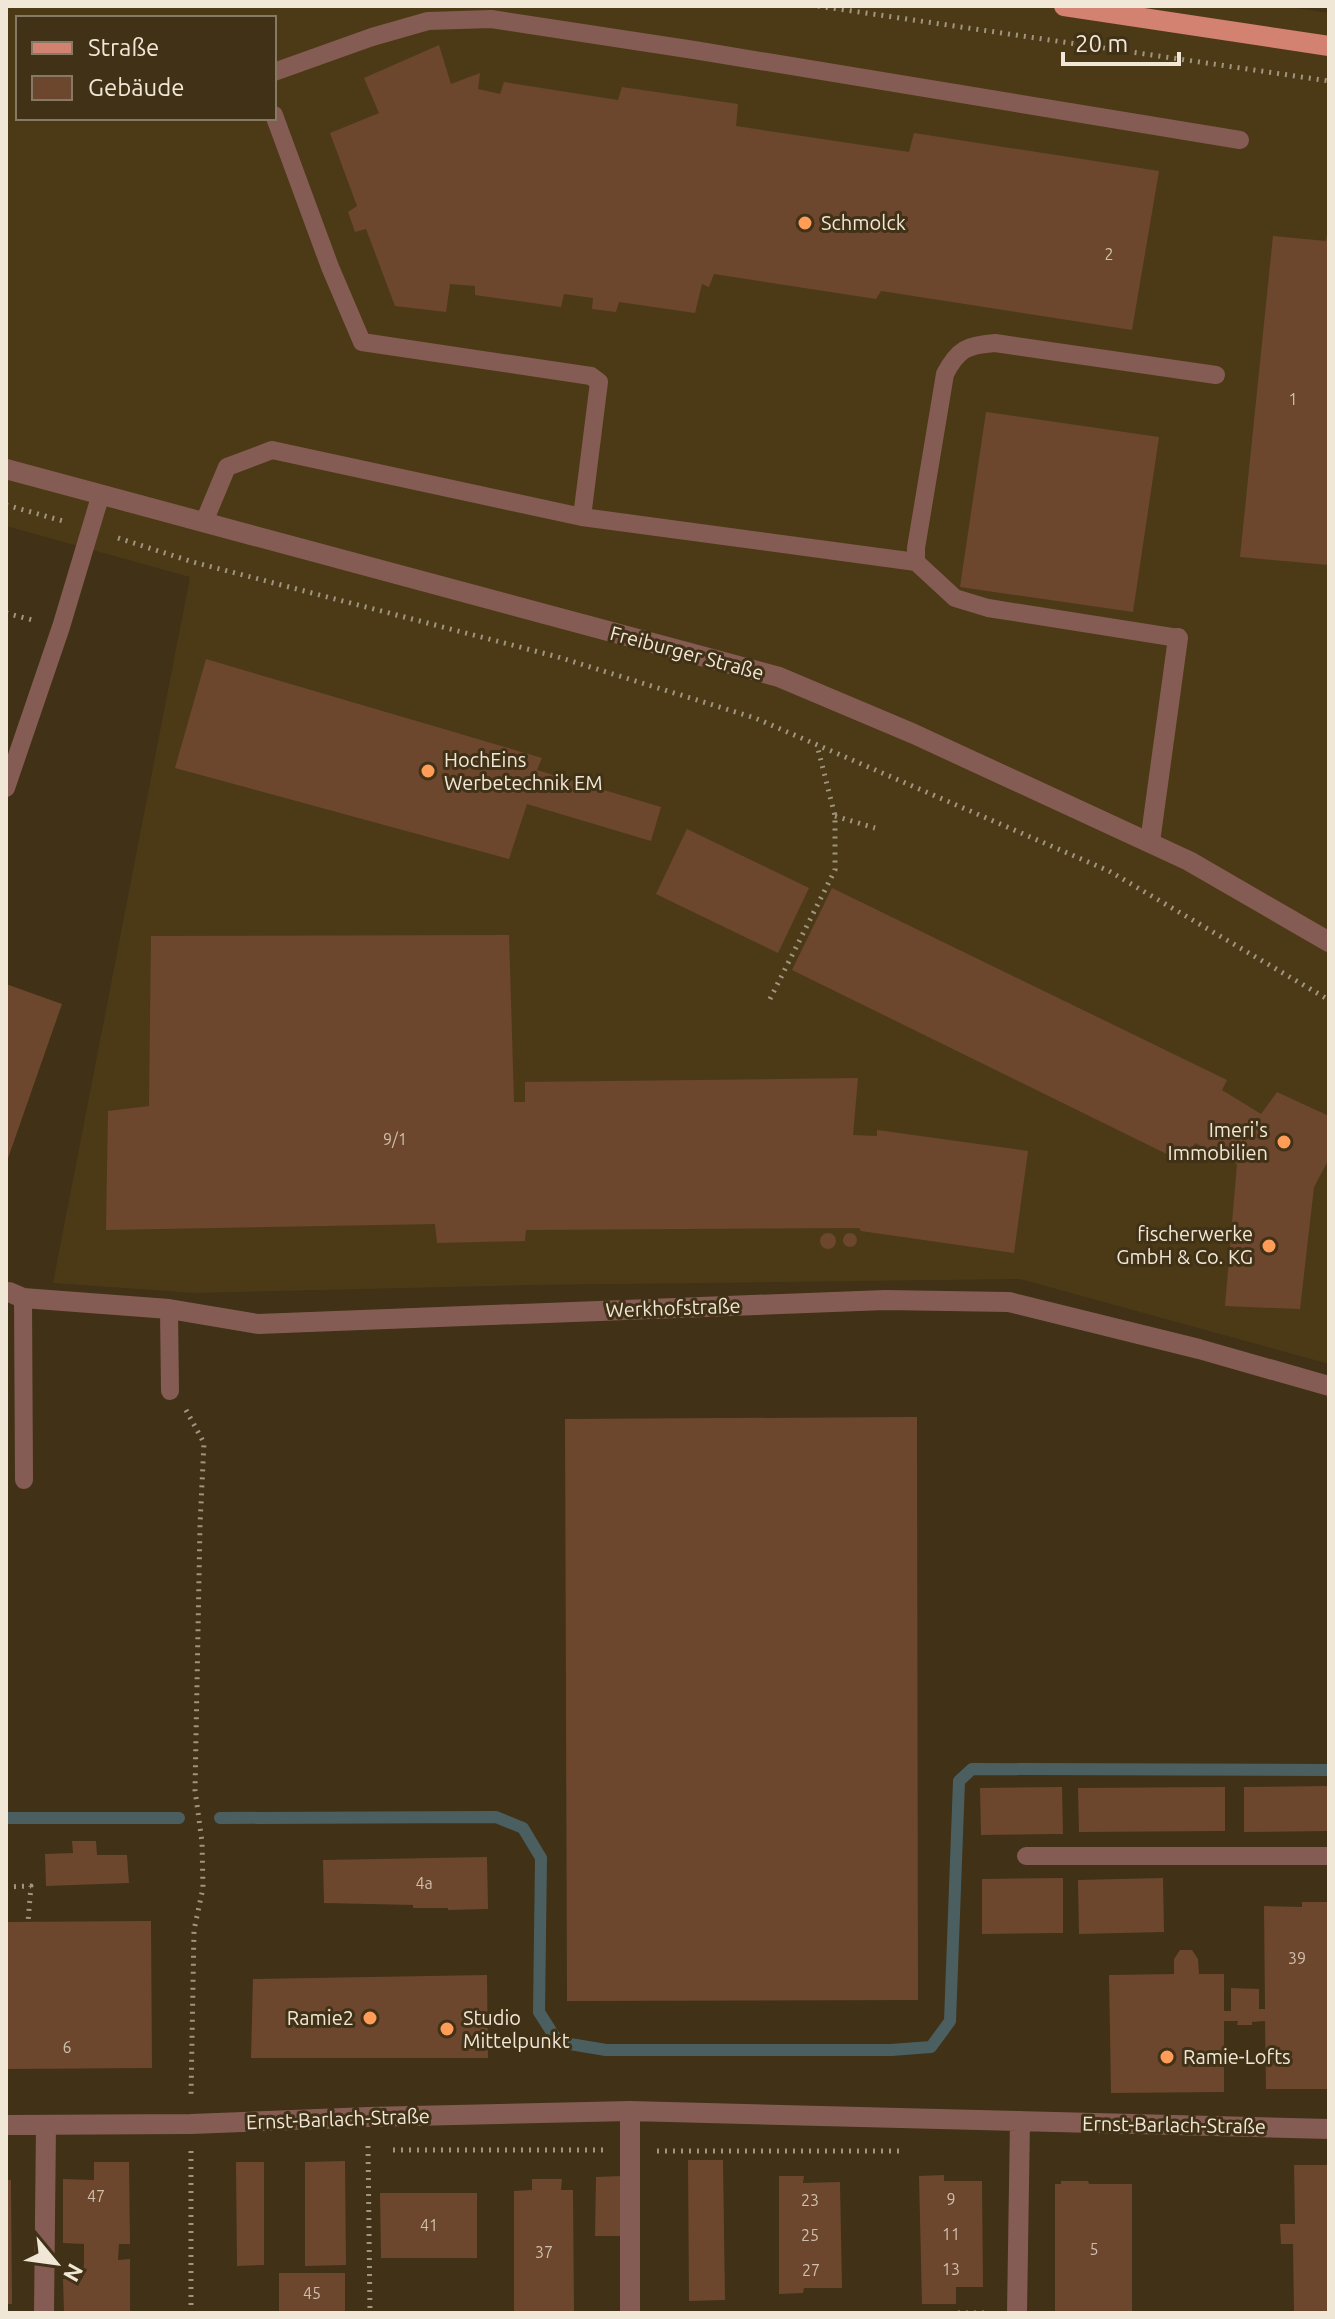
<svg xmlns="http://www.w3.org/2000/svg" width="1335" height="2319" font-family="Ubuntu,sans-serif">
  <rect width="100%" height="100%" fill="#403117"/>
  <path fill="#4c3a17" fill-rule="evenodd" d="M6 6H1283L1329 13V1364L1020 1279 531 1285 195 1293 53 1283 190 577 6 526ZM18 18H274V118H18Z"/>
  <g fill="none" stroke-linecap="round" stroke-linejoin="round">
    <path stroke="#4c5f60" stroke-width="12" d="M6 1818H179
      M220 1818 496 1817 523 1828 541 1858 539 2012 558 2042 606 2050H891L931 2047 950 2021 959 1781 972 1769 1329 1770"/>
  </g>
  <path fill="#6c472d" d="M439 45 451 84 480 73 478 89 500 94 504 82 618 100 622 87 738 104 736 126 909 152 914 133 1159 171 1132 330 881 291 876 299 714 274 709 287 702 284 695 313 619 302 616 312 592 309 593 298 564 294 561 307 475 295V286L450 284 446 312 395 306 366 229 355 232 348 212 357 206 330 133 379 113 364 78Z
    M1327 235H1329V565L1240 557 1273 236 1326 241Z
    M986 412 1159 437 1133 612 960 587Z
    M206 659 542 758 537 770 661 807 651 841 527 804 509 859 175 768Z
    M687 829 809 888 778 953 656 894Z
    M832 888 1227 1080 1222 1090 1261 1114 1277 1092 1329 1116V1159L1314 1187 1300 1309 1225 1306 1237 1164 1195 1143 1185 1163 792 970Z
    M509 935 514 1102H525V1082L858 1078 853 1135 877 1136V1130L1028 1151 1014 1253 861 1231 859 1228 526 1230 525 1241 437 1243 435 1224 106 1230 108 1111 149 1106 151 936Z
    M6 984 62 1004 6 1164Z
    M843 1240a7 7 0 1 1 14 0a7 7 0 1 1-14 0Z
    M820 1241a8 8 0 1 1 16 0a8 8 0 1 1-16 0Z
    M917 1417 918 2000 567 2001 565 1419Z
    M1329 1786V1831L1244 1832V1787Z
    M1062 1787 1063 1834 981 1835 980 1788Z
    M1225 1787V1831L1079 1832 1078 1788Z
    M72 1841H96L97 1855H127L129 1883 46 1886 45 1854 73 1853Z
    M487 1857 488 1909 448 1910V1908H413V1905L324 1903 323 1860Z
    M1063 1878V1933L982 1934V1879Z
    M1163 1878 1164 1932 1079 1934 1078 1880Z
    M1302 1902H1329V2089H1266L1265 2021 1252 2022V2025H1237L1238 2021H1224V2092L1111 2093 1109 1975 1174 1974V1959L1180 1950H1192L1198 1959 1199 1974H1224V2011H1231V1988L1259 1989V2009H1265L1264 1906 1302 1907Z
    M151 1921 152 2068 6 2069V1922Z
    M487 1975 488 2058H251L253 1979Z
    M688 2160H723L725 2300 689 2301Z
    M345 2161 346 2265 305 2266V2162Z
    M94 2162H129L130 2244H119L118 2260 130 2259V2313H64L63 2279 83 2278 84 2261V2244L63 2243V2179L94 2180Z
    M236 2162H264V2265L237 2266Z
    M1294 2165H1329V2313H1294L1293 2244H1281L1280 2224H1295Z
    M944 2175V2181H982L983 2287H956V2304H922L919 2176Z
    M622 2176V2236H595L596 2177Z
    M779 2176H804L803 2183 840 2182 842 2288H804L803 2293 779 2294Z
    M532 2179H562L561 2190H573L574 2313H514V2191L532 2190Z
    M6 2180H11L12 2304H6Z
    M1061 2181H1088L1089 2184H1132V2313H1055V2184H1061Z
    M380 2193H477V2258H381Z
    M279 2273H345V2313H279Z"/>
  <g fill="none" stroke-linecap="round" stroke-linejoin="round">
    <path stroke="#a19581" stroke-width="5" stroke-dasharray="2 6" stroke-linecap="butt" d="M818 6 1329 81
      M6 505 63 521
      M118 538 193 562 558 657 755 718 1109 871 1329 1000
      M6 613 36 621
      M835 816 875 828
      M770 999 835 870V816L817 745
      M186 1410 204 1443 200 1525 195 1790 202 1842 203 1888 194 1930 191 2097
      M6 1887 31 1886 28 1922
      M368 2146 370 2313
      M393 2150H603
      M191 2151V2313
      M657 2151H899
      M958 2313H988"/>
    <path stroke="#855c53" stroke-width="18" d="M274 72 372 37 428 21 491 19 694 50 1240 140
      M274 115 330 267 362 342 591 376 599 382 582 517
      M204 522 227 467 272 450 582 517 916 562
      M1178 638 988 608 955 598 916 562V548L945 374C958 349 967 345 995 343L1216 375
      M6 788 61 627 100 497
      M23 1298 24 1480
      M169 1309 170 1391
      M1026 1856H1329"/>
    <path stroke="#855c53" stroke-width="20" d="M6 469 779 677 914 734 1189 861 1329 942
      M1150 842 1178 638
      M9 1292 23 1298 169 1309 258 1324 885 1300 1009 1302 1199 1349 1329 1386
      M6 2125 191 2124 368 2117 630 2111 1329 2129
      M44 2313 46 2125
      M630 2313V2111
      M1017 2313 1020 2121"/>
    <path stroke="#d38170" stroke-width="20" d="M1064 6 1329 46"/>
  </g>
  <g fill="#fe9c58" stroke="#403117" stroke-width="3">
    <circle cx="805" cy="223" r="8"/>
    <circle cx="428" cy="771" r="8"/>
    <circle cx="1284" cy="1142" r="8"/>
    <circle cx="1269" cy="1246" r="8"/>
    <circle cx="370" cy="2018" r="8"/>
    <circle cx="447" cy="2029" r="8"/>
    <circle cx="1167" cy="2057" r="8"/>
  </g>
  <g text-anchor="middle" stroke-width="6" stroke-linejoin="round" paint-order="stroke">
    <g font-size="16" fill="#cfbfac">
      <text x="1109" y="260">2</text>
      <text x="1293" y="405">1</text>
      <text x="395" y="1145">9/1</text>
      <text x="424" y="1889">4a</text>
      <text x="1297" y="1964">39</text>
      <text x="67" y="2053">6</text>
      <text x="96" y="2202">47</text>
      <text x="951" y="2205">9</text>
      <text x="810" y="2206">23</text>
      <text x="429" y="2231">41</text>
      <text x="951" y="2240">11</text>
      <text x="810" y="2241">25</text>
      <text x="1094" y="2255">5</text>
      <text x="544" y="2258">37</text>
      <text x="951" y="2275">13</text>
      <text x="811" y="2276">27</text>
      <text x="312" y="2299">45</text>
    </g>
    <g font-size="20" fill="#f0e7d7" stroke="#403117" text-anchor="start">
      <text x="821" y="230">Schmolck</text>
      <text x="444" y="767">HochEins<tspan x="444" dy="23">Werbetechnik EM</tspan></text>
      <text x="1268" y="1137" text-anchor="end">Imeri's<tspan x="1268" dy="23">Immobilien</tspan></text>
      <text x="1253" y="1241" text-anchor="end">fischerwerke<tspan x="1253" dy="23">GmbH &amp; Co. KG</tspan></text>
      <text x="354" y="2025" text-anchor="end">Ramie2</text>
      <text x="463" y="2025">Studio<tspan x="463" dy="23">Mittelpunkt</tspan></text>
      <text x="1183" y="2064">Ramie-Lofts</text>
    </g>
    <g font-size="20" fill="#f0e7d7" stroke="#403117">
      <text transform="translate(687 653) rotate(15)" y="7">Freiburger Straße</text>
      <text transform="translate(673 1308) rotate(-2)" y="7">Werkhofstraße</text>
      <text transform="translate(338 2119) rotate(-2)" y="7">Ernst-Barlach-Straße</text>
      <text transform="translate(1174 2125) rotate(1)" y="7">Ernst-Barlach-Straße</text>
    </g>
  </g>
  <rect width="1335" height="2319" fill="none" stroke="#f0e7d7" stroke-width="16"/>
  <rect x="16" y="16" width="260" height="104" fill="#403117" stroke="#867a64" stroke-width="2"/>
  <rect x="32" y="42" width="40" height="12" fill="#d38170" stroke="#867a64" stroke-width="2"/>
  <text x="88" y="56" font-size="24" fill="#f0e7d7">Straße</text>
  <rect x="32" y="76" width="40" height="24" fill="#6c472d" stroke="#867a64" stroke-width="2"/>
  <text x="88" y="96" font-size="24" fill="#f0e7d7">Gebäude</text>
  <g transform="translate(56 2263) rotate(119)" stroke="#403117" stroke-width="6" paint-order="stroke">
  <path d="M0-6L14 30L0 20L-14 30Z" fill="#f0e7d7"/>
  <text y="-12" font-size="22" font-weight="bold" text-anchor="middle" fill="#f0e7d7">N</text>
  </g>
  <path d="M1063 52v12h116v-12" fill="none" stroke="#f0e7d7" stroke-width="4"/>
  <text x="1075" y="52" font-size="24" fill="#f0e7d7" stroke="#403117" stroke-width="6" paint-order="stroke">20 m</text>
</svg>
